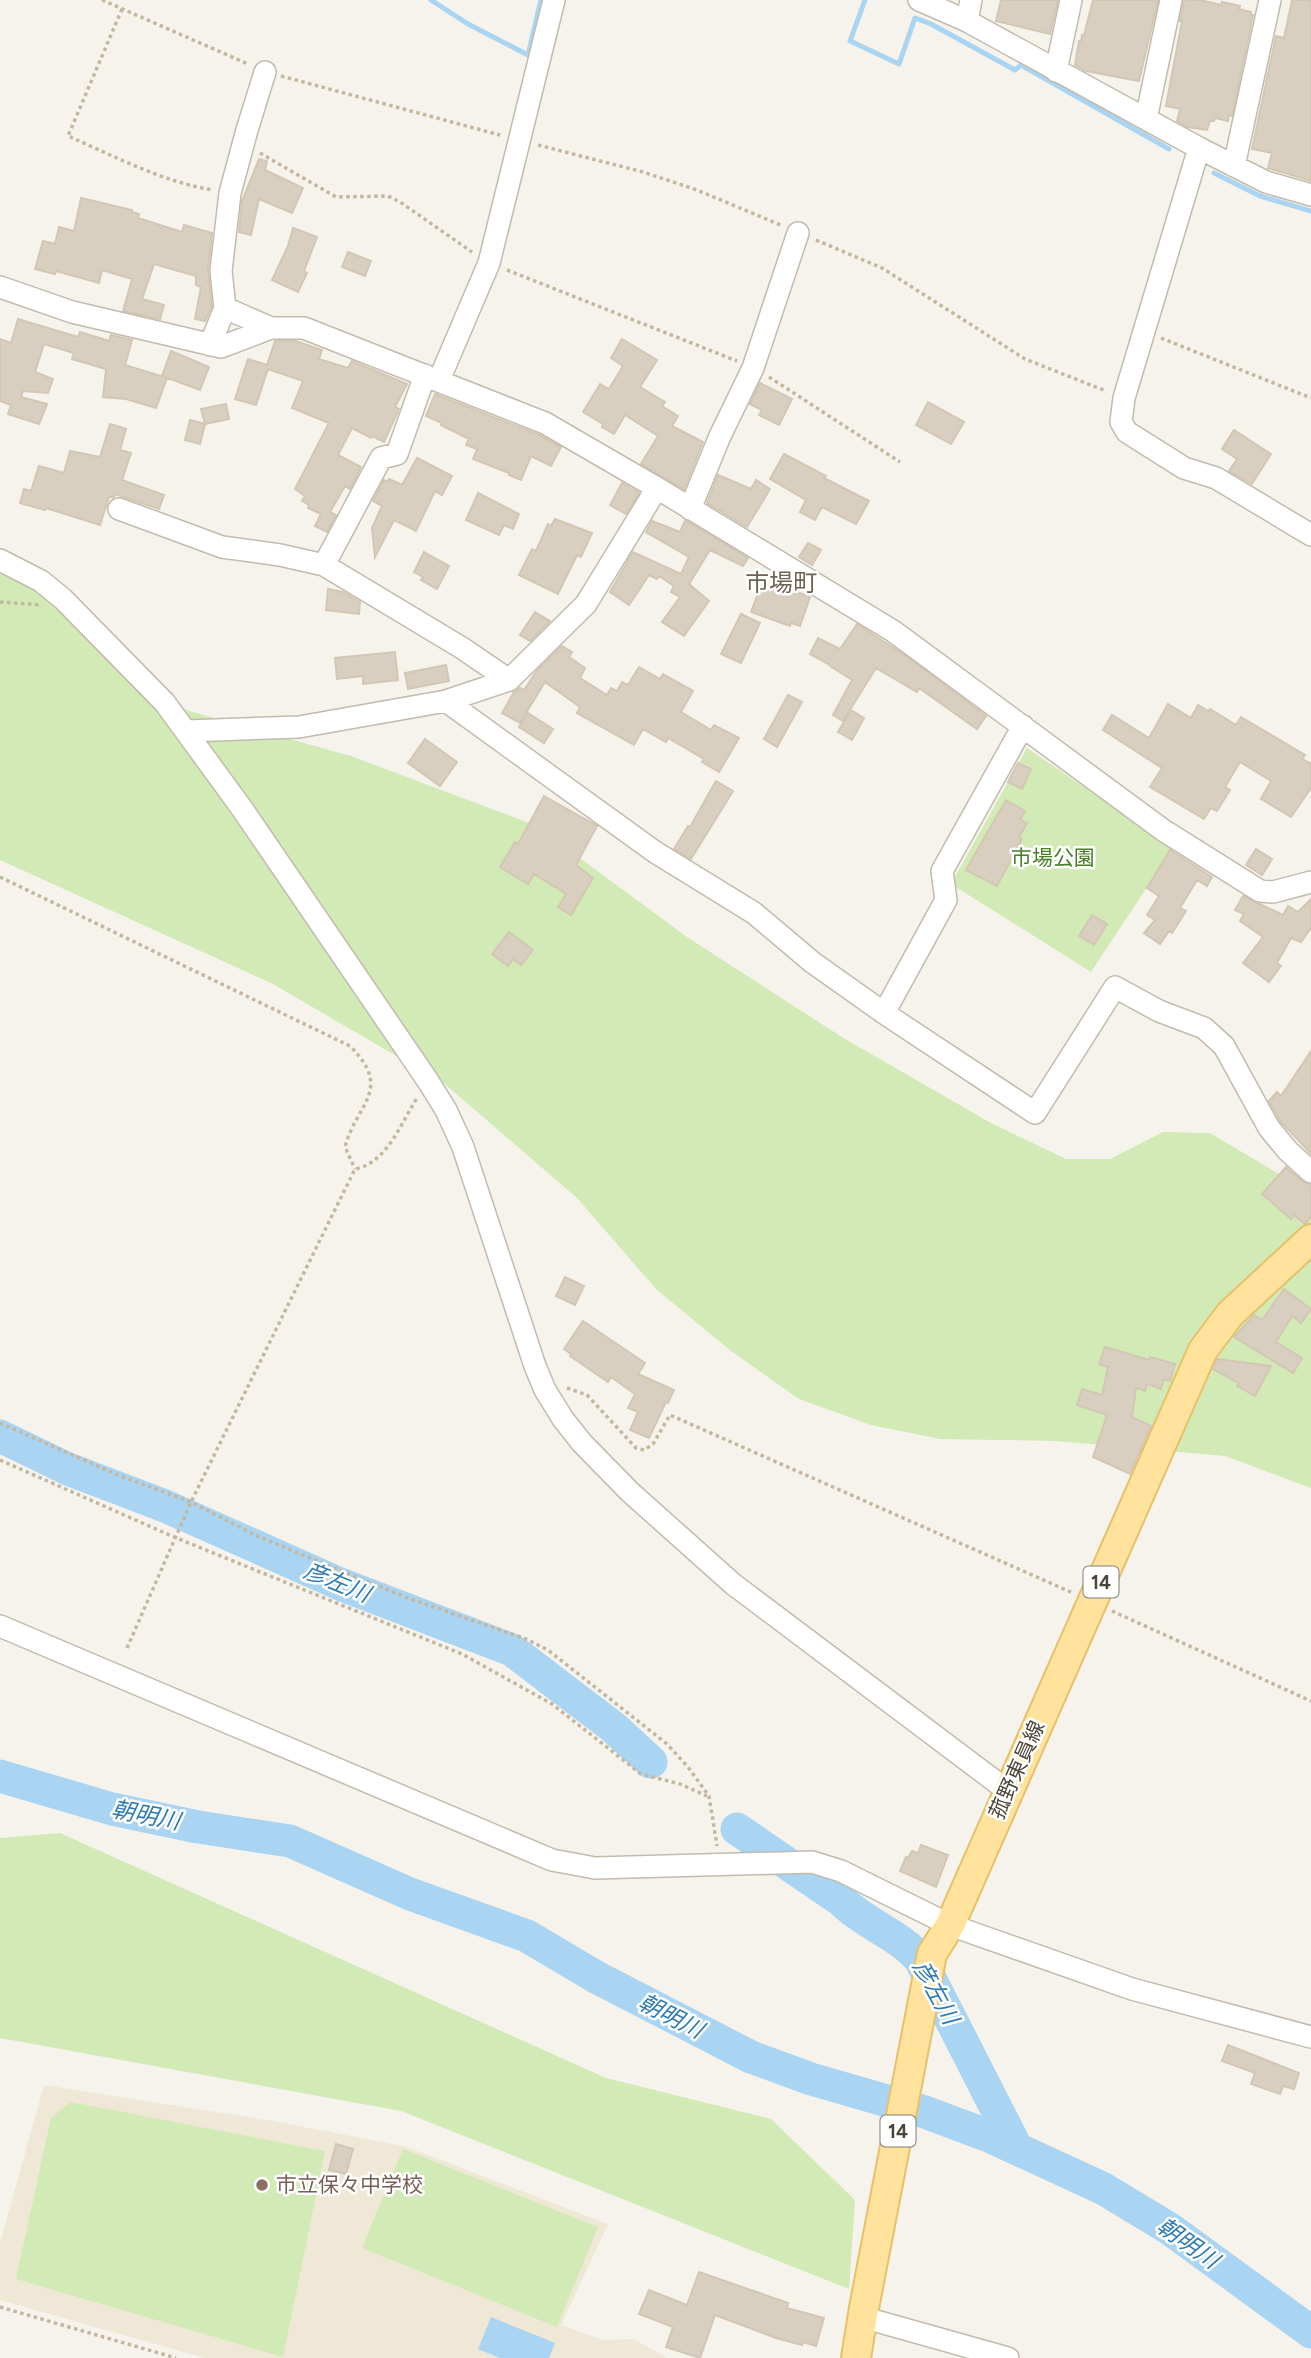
<svg xmlns="http://www.w3.org/2000/svg" width="1311" height="2358" font-family="Figtree,'Noto Sans JP',sans-serif">
  <rect width="100%" height="100%" fill="#f6f3ec"/>
  <path fill="#efe8d6" d="M44 2085 273 2121 407 2147 608 2224 561 2325 603 2340 634 2339 667 2358H205L0 2300V2243Z"/>
  <path fill="#d2eab5" d="M0 558 113 656 186 710 351 756 535 825 687 937 845 1039 991 1123 1066 1159H1110L1163 1132 1210 1133 1311 1193V1488L1225 1456 1056 1441 940 1439 871 1425 799 1399 731 1351 657 1290 577 1198 446 1085 273 984 0 860Z
    M1027 748 1173 848 1091 972 951 884Z
    M60 1833 606 2078 771 2119 855 2200 849 2289 401 2111 0 2038V1838Z
    M71 2102 325 2151 283 2357 16 2279 51 2118Z
    M403 2149 598 2227 557 2327 362 2248Z"/>
  <path fill="#a9d4f2" d="M491 2317 555 2343 549 2358H500L478 2349Z"/>
  <g fill="none" stroke-linecap="round" stroke-linejoin="round">
    <path stroke="#a9d4f2" stroke-width="5" d="M431 0 468 24 528 55 541 0
      M865 0 850 41 899 64 915 18 931 24 1015 70 1021 65 1169 149
      M1214 173 1260 196 1311 211"/>
    <path stroke="#a9d4f2" stroke-width="33" d="M0 1436 68 1469 165 1506 340 1584 512 1650 613 1727 651 1762
      M0 1776 112 1809 198 1827 290 1841 410 1894 527 1936 596 1977 751 2057 811 2079 922 2111 989 2136 1104 2189 1170 2229 1311 2332
      M737 1829 842 1901C865 1924 898 1934 920 1959L1017 2149"/>
  </g>
  <path fill="#d8cfc1" stroke="#d3c7b4" stroke-width="2" d="M1001 0H1058L1050 34 996 21Z
    M1093 0H1158L1139 81 1086 71 1075 65 1079 41H1081L1082 35H1084Z
    M1184 0H1200L1221 5 1222 2 1240 6 1239 9 1251 12V15H1253L1232 116 1229 115 1228 121 1215 118 1214 121H1210L1207 130 1187 127 1177 121 1180 109 1166 106 1182 21H1180Z
    M1292 0H1311V181L1268 168 1272 153 1252 149 1276 36 1284 38Z
    M259 159 267 161 265 170 303 188 292 213 259 199 251 235 239 232 242 201Z
    M81 198 132 210V212L139 214 138 218 182 232 184 225 212 233 208 270 212 306 205 321 195 319 201 287 196 285V276L154 264 142 299 164 305 160 319 123 311 132 279 102 270 99 283 56 271 55 274 35 269 43 241 55 244 59 227 74 231Z
    M293 228 317 237 304 271 307 273 298 292 272 280 288 246Z
    M348 252 371 261 365 276 342 267Z
    M18 319 78 337 80 332 109 341 111 335 132 340 125 365 167 378 156 408 126 399 103 397 106 369 72 359 74 353 44 344 35 372 53 379 48 393 23 391 21 397 47 404 39 424 8 414 11 405 0 401V339L11 343Z
    M622 339 657 360 640 387 665 402 662 406 678 416 672 426 703 442 684 489 641 464 658 436 625 415 614 434 602 427 603 424 583 412 600 384 609 389 623 366 611 358Z
    M275 341H296L322 350 319 359 348 368 352 361 407 384 395 407 399 409 384 442 372 436 371 438 352 428 338 455 361 467 350 489 345 486 330 512 336 515 327 532 315 526 321 514 308 508 309 505 302 501 305 496 295 489 329 423 292 408 303 381 268 369 256 405 235 399 248 359 267 365Z
    M171 351 209 367 200 390 162 376Z
    M760 383 792 399 779 425 759 415 762 410 750 404Z
    M435 394 539 435 561 447 551 466 531 456 521 480 509 475V473L473 459 477 449 466 445 469 439 441 425 442 423 426 416Z
    M928 402 964 422 951 444 916 425Z
    M226 404 229 419 205 424 201 409Z
    M190 420 205 424 200 444 185 440Z
    M110 424 126 429 120 450 131 453 122 480 164 495 159 509 115 494 114 497H109L100 525 46 508 45 510 20 503 24 489 31 491 39 466 64 473 70 451 100 457Z
    M1234 430 1271 454 1252 484 1229 471 1237 459 1222 449Z
    M784 454 826 476 824 478 869 501 856 524 822 507 815 520 800 512 806 500 770 479Z
    M417 458 452 476 442 495 435 491 416 531 394 520 375 557 372 528 382 506 373 501 384 480 388 482 389 479 402 485Z
    M718 475 751 489 756 480 770 489 747 527 707 503Z
    M622 483 639 493 626 514 610 505Z
    M478 493 519 514 513 529 504 525 499 535 466 520Z
    M555 519 592 533 581 557 577 555 558 594 519 575 532 549 536 551 548 524 551 526Z
    M652 521 680 532 685 521H687L748 558 743 566 710 550 689 584 709 601 684 636 662 622 680 597 671 592 674 586 659 576 657 579 649 575 629 605 610 592 633 552 681 574 689 557 646 532Z
    M808 543 821 550 812 565 799 557Z
    M424 552 449 566 437 589 421 580 423 577 414 572Z
    M762 583 782 590 783 586 810 597 800 626 791 623 790 626 751 612Z
    M328 589 343 592 360 602 359 614 326 610Z
    M535 612 550 621 530 641 520 635Z
    M741 614 760 623 741 663 721 654Z
    M857 624 903 654 986 716 977 729 919 688 917 692 876 668 843 721 833 715 852 680 830 666V665L810 654 818 638 840 649Z
    M562 646 572 652 569 657 585 668 580 678 607 695 611 688 617 691 622 682 628 685 639 667 660 679 663 674 693 691 681 712 711 730 714 725 739 738 719 772 702 762 704 759 668 738 666 742 643 729 634 745 577 713 580 707 545 682 520 723 502 713 514 692 520 688 524 690 536 672Z
    M395 652 398 680 363 684V676L337 679 335 658Z
    M446 665 449 681 408 689 405 673Z
    M788 695 802 702 777 747 764 739Z
    M1168 704 1191 718 1198 705 1208 711 1210 709 1236 725 1241 717 1305 755 1302 759 1311 764V788L1291 817 1261 799 1271 781 1240 762 1225 787 1230 790 1217 811 1211 808 1204 819 1150 787 1162 768 1103 730 1112 715 1149 738Z
    M851 710 864 718 852 740 838 732Z
    M528 713 553 729 544 743 519 727Z
    M425 739 457 762 440 786 408 763Z
    M1018 763 1031 769 1022 789 1008 782Z
    M716 781 733 791 691 859 674 849 688 826 690 827Z
    M544 796 597 826 576 865 593 878 571 915 558 907 566 894 534 874 528 884 500 867 515 842 518 844Z
    M1006 800 1025 811 1020 819 1027 823 1019 837 1022 839 997 886 966 870Z
    M1256 849 1272 859 1262 875 1246 865Z
    M1170 850 1212 877 1207 886 1197 880 1180 908 1186 911 1172 933 1169 931 1160 944 1144 933 1155 920 1147 915 1159 896 1147 888Z
    M1243 896 1283 915 1288 906 1298 912 1311 899V928L1301 942 1291 938 1277 963 1281 966 1269 982 1243 963 1263 937 1240 921 1244 914 1235 910Z
    M1092 915 1107 924 1094 945 1079 936Z
    M509 932 533 950 521 965 513 959 508 966 492 954Z
    M1311 1051V1154L1280 1121 1269 1101 1277 1092 1281 1096Z
    M1286 1167 1303 1182 1311 1185V1216L1305 1224 1294 1215 1291 1219 1262 1194Z
    M565 1277 584 1286 575 1305 556 1296Z
    M1284 1289 1311 1309 1301 1323 1292 1316 1276 1342 1302 1358 1293 1373 1234 1337 1254 1315 1262 1320Z
    M583 1321 645 1363 638 1374 674 1390 668 1403 666 1402 649 1438 630 1430 638 1412 628 1408 635 1394 611 1377 608 1382 570 1356 571 1354 564 1349Z
    M1105 1347 1149 1360 1150 1357 1175 1364 1170 1381 1164 1379 1161 1389 1147 1384 1145 1391 1136 1388 1132 1417 1151 1426 1130 1474 1093 1457 1107 1415 1077 1405 1082 1389 1102 1395 1108 1367 1099 1364Z
    M1217 1359 1271 1366 1255 1396 1237 1386 1239 1383 1213 1369Z
    M921 1845 948 1855 936 1887 900 1871 906 1857 908 1858 912 1851 918 1853Z
    M1228 2045 1299 2073 1294 2089 1283 2086 1280 2094 1251 2084 1255 2073 1222 2061Z
    M336 2144 353 2149 346 2174 329 2170Z
    M699 2272 788 2303 787 2308 824 2318 816 2346 803 2342 802 2345 776 2338 715 2315 700 2358 666 2347 673 2327 639 2314 649 2290 687 2305Z"/>
  <g fill="none" stroke-linecap="round" stroke-linejoin="round">
    <defs>
      <path id="minor" d="M919 0 967 21 1199 148 1266 182 1311 195
        M967 21 971 0
        M1056 71 1071 0
        M1146 119 1171 0
        M1199 148 1124 398 1121 422 1127 432 1184 468 1216 478 1311 535
        M1234 166 1270 0
        M0 287 72 312 221 347 271 328H304L545 423 657 488 893 631 1163 830 1260 891 1273 892 1311 882
        M225 308 271 328
        M210 345 225 308 221 271 230 193 247 130 265 72
        M439 380 489 263 554 0
        M657 488 586 604 509 680 446 701 655 852 754 913 812 962 884 1013
        M119 509 222 547 280 555 324 565 462 648 509 680
        M690 509 720 436 753 368 798 233
        M0 560 41 581 63 599 165 703 243 810 428 1081 446 1110 463 1147 535 1366 545 1390 563 1419 582 1443 630 1492 733 1584 1008 1791
        M324 565 381 458 397 454 425 375
        M1023 726 942 871 946 900 884 1013 1035 1113 1115 987 1159 1011 1204 1028 1224 1046 1269 1128 1288 1151 1311 1172
        M187 731 299 727 446 701
        M0 1626 552 1860 595 1868 812 1862 841 1871 950 1925 1132 1989 1311 2037
        M862 2317 1008 2358"/>
      <path id="major" d="M856 2358 864 2308 932 1954 950 1925 1203 1350 1230 1314 1311 1239"/>
    </defs>
    <use href="#minor" stroke="#c2bbae" stroke-width="24"/>
    <use href="#major" stroke="#e6c16a" stroke-width="32"/>
    <path stroke="#c4b79f" stroke-width="3.5" stroke-dasharray="3.5 3.5" stroke-linecap="butt" d="M102 0 248 64
      M122 9 68 136C114 156 163 182 213 190
      M281 76 500 135
      M538 145 643 172 697 190 783 226
      M260 153 336 197 388 196 400 202 472 252
      M816 240 882 268 1025 359 1106 391
      M507 270 737 361
      M1161 338 1311 398
      M769 377 900 462
      M0 602 40 605
      M0 877 350 1046C394 1090 356 1104 345 1147L355 1169
      M567 1388 587 1395 636 1448 644 1450 653 1444 670 1415 1073 1593
      M0 1423 118 1475 191 1502 255 1535 303 1555 408 1598 526 1639 548 1650 667 1744 688 1767 709 1796 717 1846
      M0 1460 174 1537 462 1654 552 1704 641 1774 680 1784 707 1796
      M1112 1611 1311 1701
      M127 1648 191 1502 355 1169C387 1163 401 1123 417 1098
      M0 2307 176 2358"/>
    <use href="#minor" stroke="#fff" stroke-width="21"/>
    <use href="#major" stroke="#ffe39c" stroke-width="28"/>
  </g>
  <circle fill="#8d6e63" stroke="#fff" stroke-width="2.5" cx="262" cy="2185" r="7"/>
  <g text-anchor="middle" stroke-width="5" stroke-linejoin="round" paint-order="stroke">
    <g fill="#fff" stroke="#817c74" stroke-width="2">
      <rect x="1083.5" y="1566.5" width="35" height="31" rx="5"/>
      <rect x="880.5" y="2115.5" width="35" height="31" rx="5"/>
    </g>
    <g font-size="19" font-weight="bold" fill="#4b4439">
      <text x="1101" y="1589">14</text>
      <text x="898" y="2138">14</text>
    </g>
    <g font-size="21" fill="#4a7f2a" stroke="#fff">
      <text x="1053" y="865">市場公園</text>
    </g>
    <g font-size="21" fill="#4b4439" stroke="#fff">
      <text transform="translate(1017 1770) rotate(-66)" y="7">菰野東員線</text>
    </g>
    <g font-size="21" fill="#785e54" stroke="#fff" text-anchor="start">
      <text x="276" y="2192">市立保々中学校</text>
    </g>
    <g font-size="23" font-style="italic" fill="#2e7ab2" stroke="#fff">
      <text transform="translate(337 1582) rotate(22)" y="8">彦左川</text>
      <text transform="translate(146 1815) rotate(11)" y="8">朝明川</text>
      <text transform="translate(936 1992) rotate(61)" y="8">彦左川</text>
      <text transform="translate(671 2016) rotate(27)" y="8">朝明川</text>
      <text transform="translate(1188 2243) rotate(35)" y="8">朝明川</text>
    </g>
    <g font-size="24" fill="#6e6250" stroke="#fff">
      <text x="781" y="591">市場町</text>
    </g>
  </g>
</svg>
